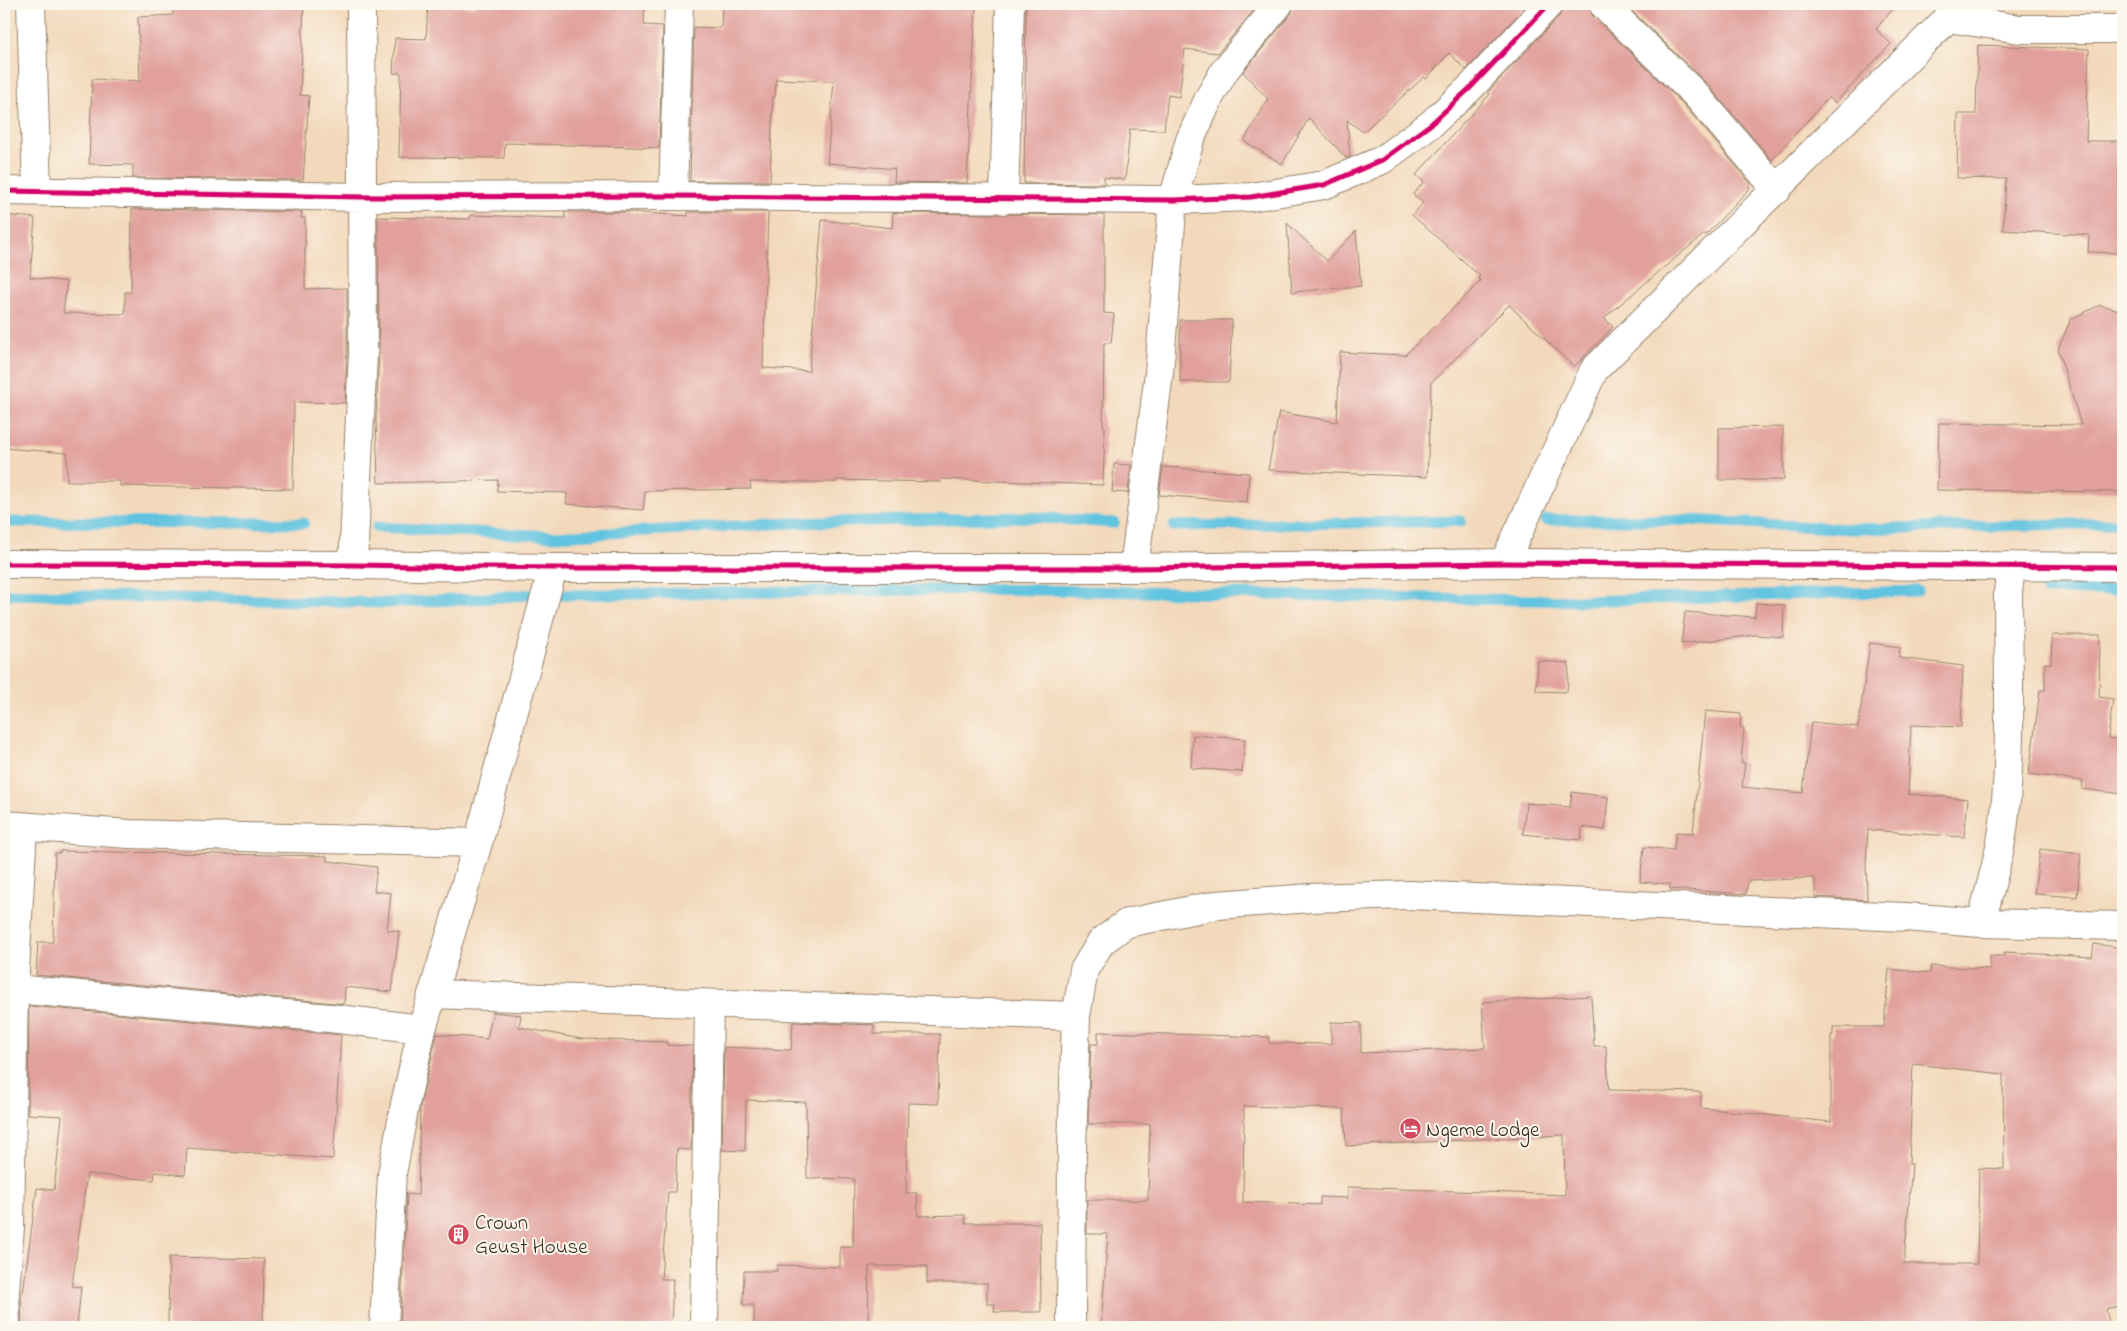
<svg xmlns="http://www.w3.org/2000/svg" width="2127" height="1331" font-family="'Indie Flower',sans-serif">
  <rect width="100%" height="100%" fill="#fbf7ec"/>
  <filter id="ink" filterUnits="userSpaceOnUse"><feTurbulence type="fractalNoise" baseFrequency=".02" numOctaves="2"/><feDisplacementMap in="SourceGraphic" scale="10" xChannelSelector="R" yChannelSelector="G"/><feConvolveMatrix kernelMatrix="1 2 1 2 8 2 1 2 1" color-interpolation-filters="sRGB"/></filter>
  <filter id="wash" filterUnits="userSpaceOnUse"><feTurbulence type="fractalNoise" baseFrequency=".0096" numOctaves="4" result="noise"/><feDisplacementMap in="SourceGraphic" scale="20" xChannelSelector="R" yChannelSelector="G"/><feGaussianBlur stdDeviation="1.12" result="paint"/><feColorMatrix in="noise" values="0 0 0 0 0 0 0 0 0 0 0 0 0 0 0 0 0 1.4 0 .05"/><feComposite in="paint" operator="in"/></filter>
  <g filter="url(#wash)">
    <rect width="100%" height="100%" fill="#f3d9bb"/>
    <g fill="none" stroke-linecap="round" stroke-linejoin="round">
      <path stroke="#61c3df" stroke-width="11" d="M1545 520H1689L1852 529 2123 523
        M4 522 304 523
        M1174 526 1461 521
        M377 527 555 536 791 523 1030 517 1114 523
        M2046 590H2123
        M4 594 385 603 476 599 534 594
        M556 595 986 589 1581 601 1917 591"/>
    </g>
    <g id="blocks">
      <path fill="#e1a09c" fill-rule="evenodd" d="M173 4H304L300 95 309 96 303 180 133 178V165L89 164 92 79 140 81 138 17 173 15Z
        M475 4H645L644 25 663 26 659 148 505 143 504 158 399 157 401 73H393L395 38 426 39 428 5 475 7Z
        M722 4H976L967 183 894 182 895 169 827 163 834 81 776 79 775 97H773L770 181H690L694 27 721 28Z
        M1026 4H1259L1218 53 1185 49 1179 97 1168 95 1164 130 1130 129 1125 180 1104 177V184L1024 183Z
        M1294 4H1528L1466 70 1449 53 1426 79 1424 77 1363 132 1347 120 1350 157 1346 158 1309 118 1282 164 1244 141 1268 99 1243 72 1291 14Z
        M1564 4H1588L1592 15 1685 106 1751 184 1748 187 1750 188 1706 235 1704 234 1604 318 1613 327 1574 367 1509 305 1431 383 1427 477 1268 470 1279 412 1337 422 1340 352 1405 355 1481 281 1478 278 1480 276 1412 215 1423 203 1413 194 1424 182 1416 175 1490 94 1488 92 1560 15Z
        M1625 4H1897L1876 29 1891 44 1835 103 1829 97 1772 160 1707 84Z
        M1978 45 2089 49 2086 141H2119V189H2123V253L2088 252 2089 235 2003 230 2006 179 1957 178 1958 114H1976Z
        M132 209 302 212 301 218H305V289L347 288V353L345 403 294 402 293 489 120 486V481H67V453L4 448V215L35 218 30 277 67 282 63 313 125 314V292H131Z
        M565 212H629L688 216V212H768L763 368 809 371 822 220 892 228 893 213 1104 215V313L1114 314 1111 343H1104L1103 426 1105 427 1103 485 941 479V482L836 480V482H750L751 489 645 491 643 510 566 504 567 493 497 491 498 480 378 483 376 419 379 353 378 217 470 219 471 215 565 218Z
        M1287 223 1327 261 1356 231 1361 286 1292 292Z
        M2100 305 2123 311V492L1937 490 1939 423 2081 425 2058 349 2071 319Z
        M1180 320H1232L1229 382H1180Z
        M1783 427 1784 480H1719V428Z
        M1114 464 1131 465 1128 493 1112 492Z
        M1163 467 1249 473 1247 502 1159 495Z
        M1756 603 1784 605 1783 637 1756 635 1681 644 1685 612 1755 617Z
        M2052 635H2100L2099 697 2113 699 2108 738 2123 740V794L2082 789 2083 781 2029 774 2040 690H2045V663H2051Z
        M1870 643 1900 647 1899 658 1963 666 1961 727 1911 725 1908 794 1968 799 1964 837 1868 830 1866 863 1867 900 1815 897V878L1748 881 1746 894 1670 889V884L1640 882 1644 847 1674 850 1676 832 1693 833 1705 711 1741 714 1740 727 1744 728 1741 763H1745L1742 787 1803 793 1811 722 1858 727Z
        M1538 661 1569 663 1567 692 1536 691Z
        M1193 735 1245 739 1242 772 1191 768Z
        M1572 792 1608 797 1605 830 1582 827 1581 840 1523 834 1526 803 1570 807Z
        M2040 849 2081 854 2077 897 2034 894Z
        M60 851 327 856V861L377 867 374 891 391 893 387 930 399 931 392 992 345 987 344 1004 36 975 38 942H53L55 853H60Z
        M2094 944 2123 948V1305L2106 1309 2110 1327H1101L1108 1234H1087V1200H1148L1150 1124H1088L1091 1044H1098V1032L1269 1037V1043L1331 1044V1022L1361 1023V1053L1485 1048 1482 1002 1591 996 1594 1046H1606L1609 1090 1701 1092V1108L1831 1122V1035H1833V1027H1884L1889 969 1930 973 1931 966 1990 969V956H2003L2004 952 2092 957ZM1913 1064 2003 1074 2004 1169 1979 1168 1977 1264H1904L1912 1164H1909ZM1244 1106 1344 1109 1346 1146 1564 1135 1565 1195 1348 1187V1198L1320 1197V1205L1243 1202Z
        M29 1006 341 1035 333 1159 187 1148 185 1175 155 1172 154 1180 87 1174 72 1286 81 1287 77 1327H22L21 1292H23L37 1188 54 1190 62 1116 28 1114Z
        M493 1012 521 1015 519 1027 581 1039 667 1042V1045L693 1046 691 1150 677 1149 675 1192H668L661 1279H673L671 1327H400L407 1194 418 1195 420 1107 437 1034 487 1039Z
        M793 1022 874 1025V1034H940L938 1104 908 1103 906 1193H917L918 1216 965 1215V1223H1040L1041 1312H994L995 1304H987V1283H927V1266H869L868 1327H754V1305H743L744 1271H777V1265L840 1267V1247H853L854 1179 807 1178 806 1102 746 1100 745 1151 722 1150 724 1047 791 1050Z
        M169 1257 264 1259 263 1327H168Z"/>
    </g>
  </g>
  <g filter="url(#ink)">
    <use href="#blocks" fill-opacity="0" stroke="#97826c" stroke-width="1"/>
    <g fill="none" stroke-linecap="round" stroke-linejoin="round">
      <defs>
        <path id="street" d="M31 4 37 191
          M1603 4 1696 95 1777 190
          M4 191 362 197 673 196 1173 200 1251 197 1324 185 1382 160 1431 124 1470 88 1549 4
          M673 196 679 4
          M1004 200 1010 4
          M1504 563 1594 370 1948 18 2020 29H2123
          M353 565 363 353 361 4
          M1134 568 1159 373 1173 200 1190 140 1209 98 1225 70 1279 4
          M4 825 129 834 478 843
          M1981 923C1990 887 2002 850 2005 812 2012 740 2008 665 2008 592L2011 567
          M4 988 330 1018 422 1029
          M432 994 1076 1016
          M6 1327 5 1291 10 1227 14 989 23 827
          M384 1327 392 1174 405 1104 422 1029 478 843 553 568
          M704 1327 709 1004
          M1071 1327 1072 1151 1076 1016 1084 970 1101 942 1127 923 1217 905 1310 898 1409 895 1905 917 1981 923 2123 926"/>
        <path id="secondary" d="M4 564 353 565 553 568H1134L1504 563 2123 567"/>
      </defs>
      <use href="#street" stroke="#97826c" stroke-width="30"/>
      <use href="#secondary" stroke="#97826c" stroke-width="30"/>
      <use href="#street" stroke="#fff" stroke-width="28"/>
      <use href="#secondary" stroke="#fff" stroke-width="28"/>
      <defs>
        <path id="cycleway" d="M4 191 362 197 673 196 1173 200 1251 197 1324 185 1382 160 1431 124 1470 88 1549 4
          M4 564 353 565 553 568H1134L1504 563 2123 567"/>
      </defs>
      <use href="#cycleway" stroke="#fbf7ec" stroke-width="8"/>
      <use href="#cycleway" stroke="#d6006c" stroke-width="5"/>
    </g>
  </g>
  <defs>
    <symbol id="hotel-disc" viewBox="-11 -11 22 22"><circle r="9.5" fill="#d1495b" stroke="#fbf7ec"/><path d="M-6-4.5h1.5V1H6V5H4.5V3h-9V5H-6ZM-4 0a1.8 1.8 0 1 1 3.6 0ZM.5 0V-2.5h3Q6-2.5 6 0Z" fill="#fff"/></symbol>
    <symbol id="building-disc" viewBox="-11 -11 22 22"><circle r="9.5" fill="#d1495b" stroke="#fbf7ec"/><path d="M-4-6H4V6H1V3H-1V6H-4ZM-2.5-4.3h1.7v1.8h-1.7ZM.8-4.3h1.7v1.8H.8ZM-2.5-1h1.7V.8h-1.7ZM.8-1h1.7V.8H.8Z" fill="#fff"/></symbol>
  </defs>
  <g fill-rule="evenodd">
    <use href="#hotel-disc" x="1398" y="1116" width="25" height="25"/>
    <use href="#building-disc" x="446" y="1222" width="25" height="25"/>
  </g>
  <g text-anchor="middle" stroke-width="4" stroke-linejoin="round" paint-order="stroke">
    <g font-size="21" fill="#3b2a1e" stroke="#fbf7ec" text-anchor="start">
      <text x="1426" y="1136">Ngeme Lodge</text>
      <text x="475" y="1229">Crown<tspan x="475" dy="24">Geust House</tspan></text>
    </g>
  </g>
  <rect width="2127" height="1331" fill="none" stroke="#fbf7ec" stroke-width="20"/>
</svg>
